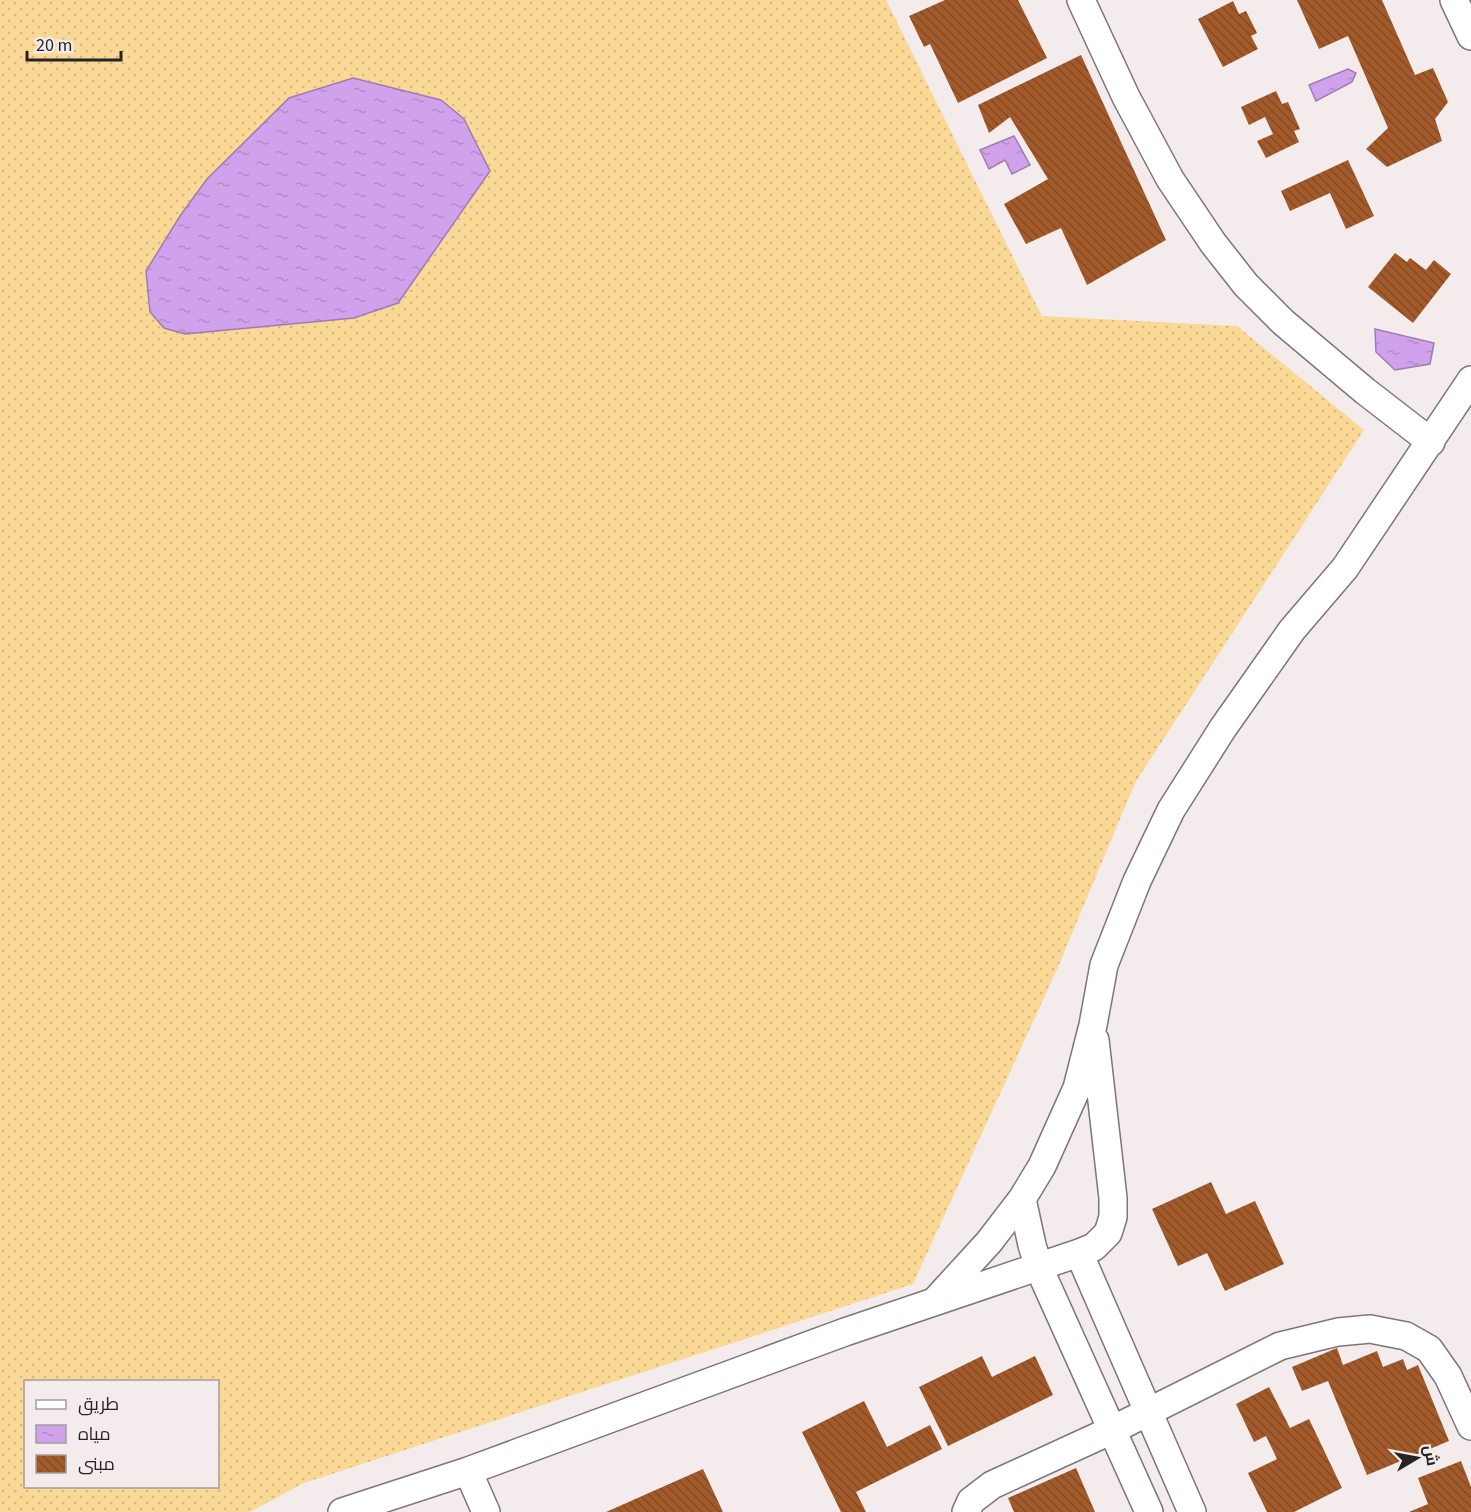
<svg xmlns="http://www.w3.org/2000/svg" width="1471" height="1512" font-family="'Source Sans 3',Cairo,sans-serif">
  <defs>
    <pattern id="grass-dots" width="8" height="8" patternUnits="userSpaceOnUse" patternTransform="scale(1.5)"><rect width="8" height="8" fill="#fad896"/><path d="M2 2h.1M6 6h.1" fill="none" stroke="#d6b981" stroke-width="1.8" stroke-linecap="round"/></pattern>
    <pattern id="water-ripples" width="26" height="14" patternUnits="userSpaceOnUse" patternTransform="scale(1.5)"><rect width="26" height="14" fill="#d1a2ec"/><path d="M2 4q2-2 4 0t4 0M15 11q2-2 4 0t4 0" fill="none" stroke="#b38bca"/></pattern>
    <pattern id="building-back-hatch" width="6" height="6" patternUnits="userSpaceOnUse" patternTransform="scale(1.5)"><rect width="6" height="6" fill="#a35a2b"/><path d="M-1 5l2 2M0 0l6 6M5-1l2 2" fill="none" stroke="#854a24"/></pattern>
  </defs>
  <rect width="100%" height="100%" fill="#f4ecec"/>
  <path fill="url(#grass-dots)" fill-rule="evenodd" d="M0 0H886L1042 316 1237 326 1364 430 1135 783 1058 967 913 1284 304 1483 250 1512H0ZM26 1382H218V1486H26Z"/>
  <path fill="url(#water-ripples)" stroke="#9e7cb0" stroke-width="1.5" d="M1348 69 1356 73 1352 82 1316 101 1309 85Z
    M353 78 441 100 464 119 490 171 398 303 354 318 185 334 164 328 150 312 146 271 180 216 207 179 289 98Z
    M1014 136 1030 165 1012 174 1005 160 989 169 980 150Z
    M1375 329 1434 343 1430 364 1395 370 1376 352Z"/>
  <path fill="url(#building-back-hatch)" d="M945 0H1018L1047 58 958 103 930 44 924 47 909 16Z
    M1297 0H1382L1415 75 1433 68 1448 102 1435 119 1442 141 1387 167 1366 149 1388 128 1348 36 1319 49Z
    M1233 1 1239 14 1246 11 1257 33 1251 36 1258 49 1223 67 1198 19Z
    M1081 55 1166 240 1087 285 1061 228 1026 244 1004 204 1048 179 1010 117 989 133 978 105Z
    M1276 91 1282 104 1288 102 1300 129 1294 131 1299 142 1266 158 1257 141 1273 134 1265 117 1249 125 1241 107Z
    M1348 160 1374 216 1346 229 1330 193 1290 211 1281 191Z
    M1395 253 1407 262 1410 258 1426 270 1434 260 1451 274 1413 323 1368 287Z
    M1211 1182 1226 1214 1255 1201 1284 1264 1225 1291 1207 1253 1178 1266 1152 1209Z
    M1337 1348 1343 1365 1377 1351 1383 1367 1403 1359 1407 1370 1418 1365 1449 1441 1367 1475 1328 1381 1302 1391 1292 1367Z
    M982 1356 992 1377 1035 1356 1053 1395 948 1446 919 1387Z
    M1269 1387 1290 1428 1309 1419 1342 1488 1294 1512H1267L1248 1473 1277 1459 1266 1436 1254 1442 1236 1404Z
    M864 1401 887 1447 930 1425 942 1449 856 1492 866 1512H841L802 1432Z
    M1461 1461 1471 1487V1512H1409L1428 1504 1418 1478Z
    M1076 1468 1095 1512H1014L1008 1498Z
    M703 1469 723 1512H606Z"/>
  <g fill="none" stroke-linecap="round" stroke-linejoin="round">
    <defs>
      <path id="street" d="M1081 0 1126 97 1170 179 1213 243 1246 285 1283 322 1365 391 1431 442
        M1454 0 1471 36
        M1022 1199 1032 1245 1039 1268 1149 1512
        M1079 1253 1192 1512
        M935 1301 989 1242 1022 1199 1042 1166 1077 1088 1093 1025 1104 965 1137 881 1171 810 1223 728 1292 630 1345 568 1471 380
        M468 1471 486 1512
        M342 1512 468 1471 845 1332 1079 1253 1094 1247 1108 1233 1113 1217V1198L1095 1040
        M966 1512 971 1501 992 1485 1112 1430 1280 1346 1338 1332 1370 1329 1406 1336 1429 1349 1448 1376 1471 1426"/>
    </defs>
    <use href="#street" stroke="#7d7676" stroke-width="30"/>
    <use href="#street" stroke="#fff" stroke-width="27"/>
  </g>
  <rect x="24" y="1380" width="195" height="108" fill="#f4ecec" stroke="#a29c9c" stroke-width="1.5"/>
  <rect x="36" y="1400" width="30" height="9" fill="#ffffff" stroke="#a29c9c" stroke-width="1.5"/>
  <text x="78" y="1410" font-size="18" fill="#262323">طريق</text>
  <rect x="36" y="1425" width="30" height="18" fill="url(#water-ripples)" stroke="#a29c9c" stroke-width="1.5"/>
  <text x="78" y="1440" font-size="18" fill="#262323">مياه</text>
  <rect x="36" y="1455" width="30" height="18" fill="url(#building-back-hatch)" stroke="#a29c9c" stroke-width="1.5"/>
  <text x="78" y="1470" font-size="18" fill="#262323">مبنى</text>
  <g transform="translate(1417 1458) rotate(80)" stroke="#f4ecec" stroke-width="4.5" paint-order="stroke">
  <path d="M0-4.5L10 22L0 15L-10 22Z" fill="#262323"/>
  <text y="-9" font-size="16" font-weight="bold" text-anchor="middle" fill="#262323">ش</text>
  </g>
  <path d="M27 51v9h94v-9" fill="none" stroke="#262323" stroke-width="3"/>
  <text x="36" y="51" font-size="18" fill="#262323" stroke="#f4ecec" stroke-width="4.5" paint-order="stroke">20 m</text>
</svg>
